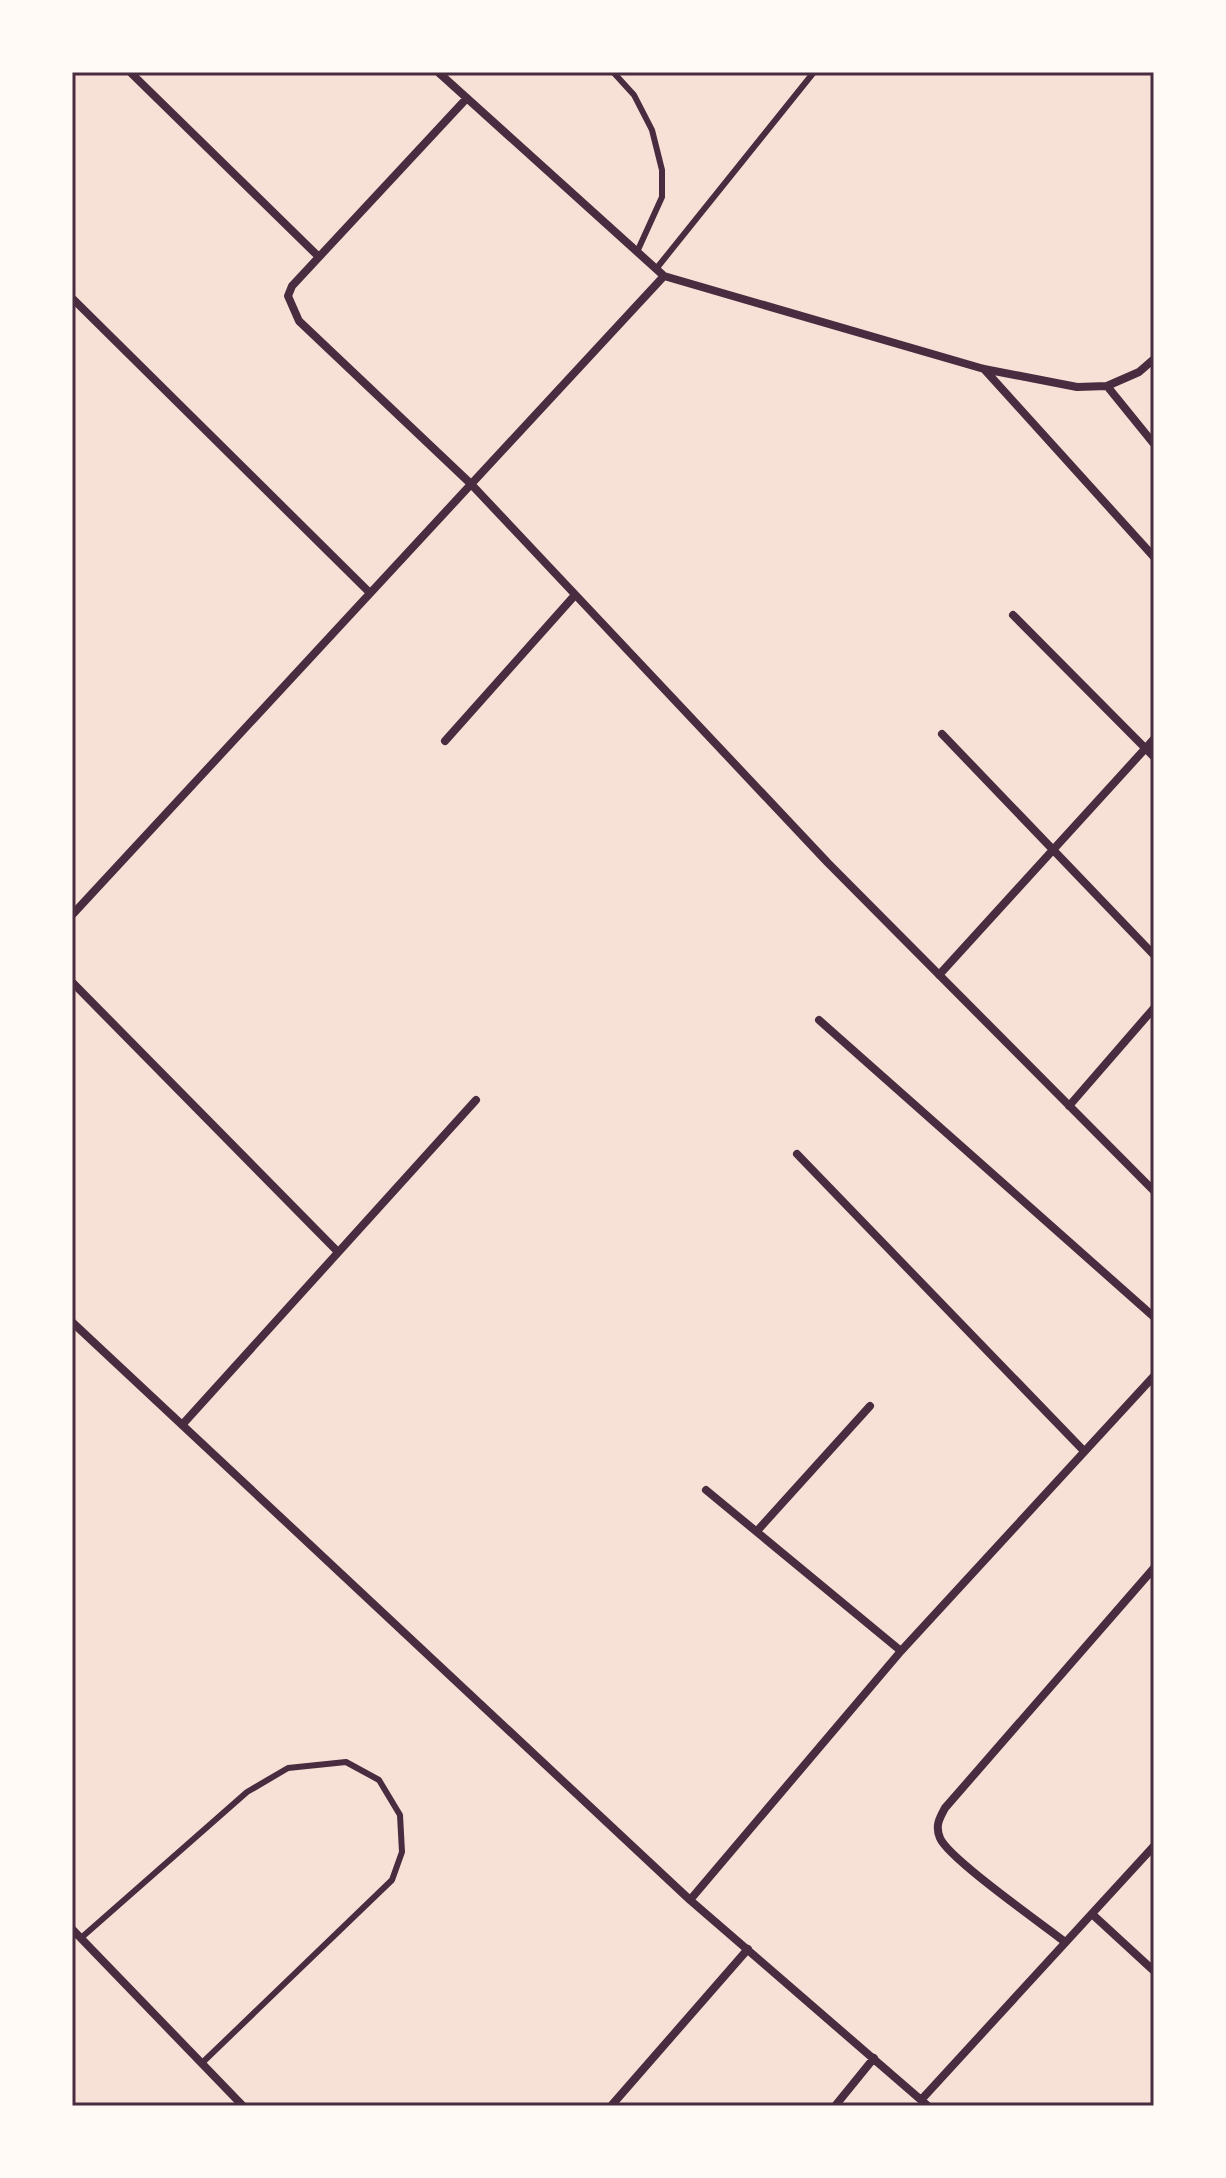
<svg xmlns="http://www.w3.org/2000/svg" width="1226" height="2178" font-family="'Public Sans',sans-serif">
  <rect width="100%" height="100%" fill="#f7e1d7"/>
  <g fill="none" stroke-linecap="round" stroke-linejoin="round">
    <path stroke="#4a2c40" stroke-width="6" d="M613 72 634 95 652 130 662 170V197L637 252
      M656 269 814 72
      M81 1938 247 1792 288 1768 346 1762 379 1780 400 1815 402 1852 392 1880 202 2063"/>
    <path stroke="#4a2c40" stroke-width="8" d="M130 72 319 257
      M438 72 664 276 984 369 1077 387 1107 386 1139 372 1154 359
      M467 98 292 286 288 296 299 321 471 484 828 863 1154 1191
      M72 298 370 593
      M984 369 1154 557
      M1107 386 1154 444
      M1013 615 1154 757
      M942 734 1154 955
      M445 741 575 595
      M72 915 664 276
      M939 975 1154 739
      M72 982 338 1252
      M819 1020 1154 1317
      M1069 1106 1154 1008
      M797 1154 1084 1451
      M72 1322 690 1900 928 2106
      M182 1425 476 1100
      M706 1490 901 1651
      M757 1531 870 1406
      M690 1900 901 1651 1154 1376
      M1092 1914 1154 1971
      M72 1929 243 2106
      M1065 1942C1042 1924 948 1858 940 1838 935 1826 939 1819 945 1808L1154 1568
      M921 2100 1154 1846
      M611 2106 748 1949
      M835 2106 874 2058"/>
  </g>
  <rect width="1226" height="2178" fill="none" stroke="#fffaf5" stroke-width="148"/>
  <rect x="74" y="74" width="1078" height="2030" fill="none" stroke="#4a2c40" stroke-width="3"/>
</svg>
